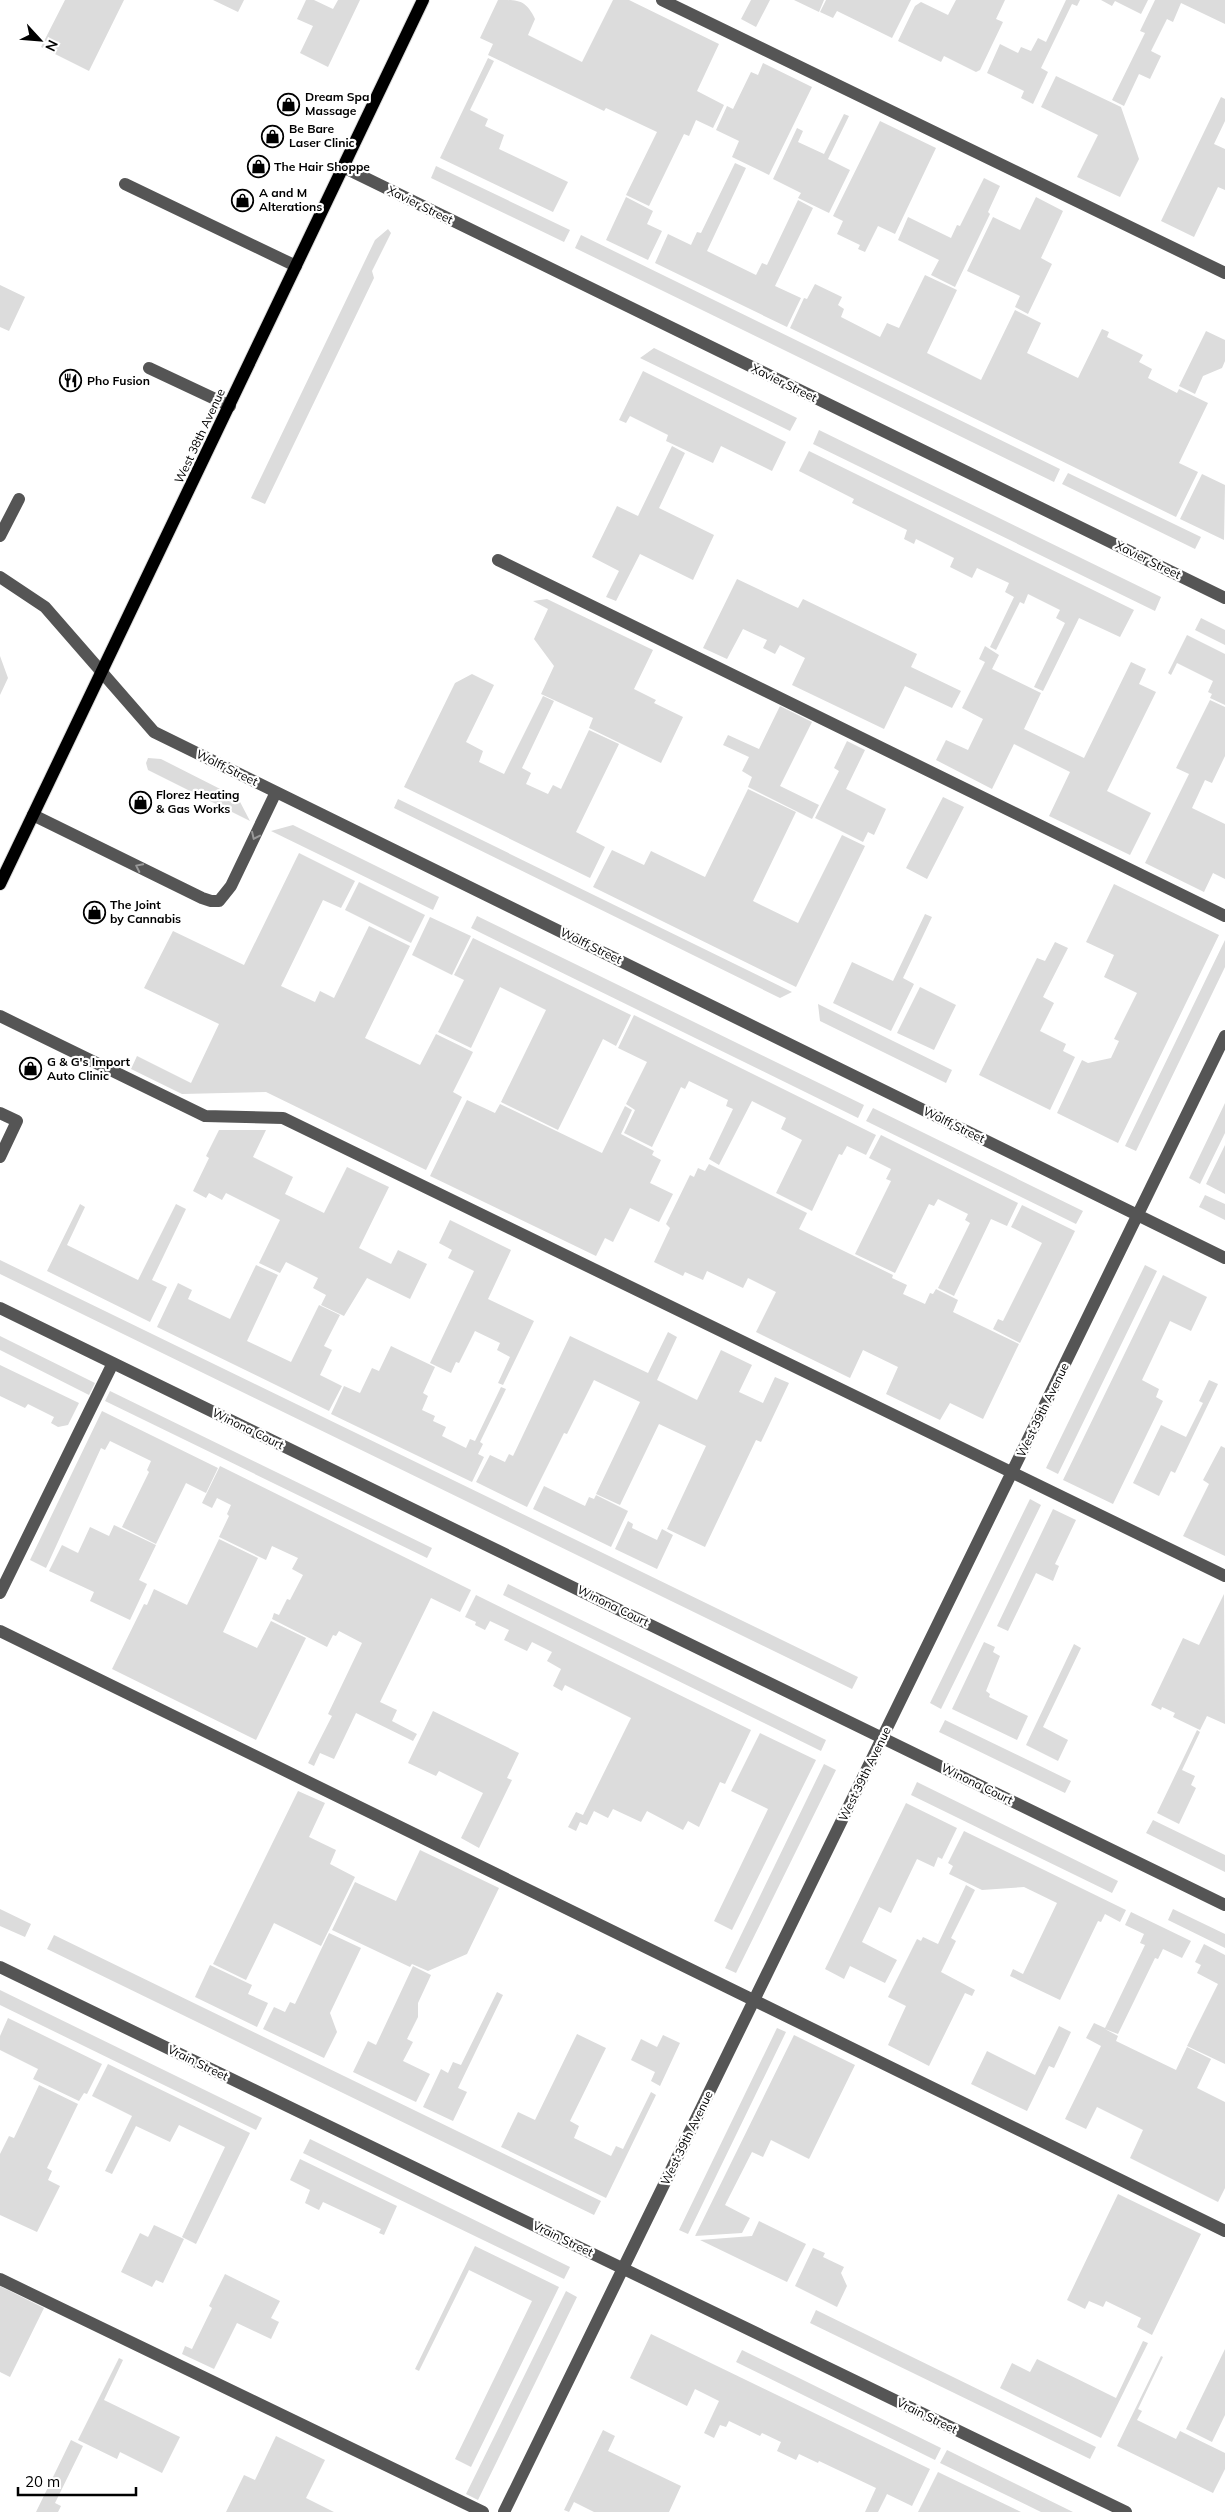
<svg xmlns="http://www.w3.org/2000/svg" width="1225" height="2512" font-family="Mulish,sans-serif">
  <rect width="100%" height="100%" fill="#fff"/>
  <path fill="#dcdcdc" d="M65 0H124L89 71 41 47Z
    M213 0H244L238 12Z
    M306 0H314L333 9 338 0H360L328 67 300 53 313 26 297 19Z
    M498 0C519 0 526 0 535 19L528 35 582 62 613 0H629L719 44 697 91 724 105 713 128 696 120 689 136 684 134 649 206 626 195 657 132 606 108 604 111 488 55 493 44 480 38Z
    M751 0H770L756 27 741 19Z
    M794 0H824L819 12Z
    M826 0H911L892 38 837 11 833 18 820 12Z
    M956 0H1005L996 19 1003 22 980 70 976 72 944 56 941 62 898 41 915 6 921 2 948 15Z
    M1066 0H1080L1077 6 1072 4 1041 68 1048 72 1033 104 1021 98 1024 91 987 73 1000 44 1018 53 1021 47 1031 51 1038 38 1046 42Z
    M1101 0H1148L1141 14 1115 1 1112 6Z
    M1155 0H1225V24L1181 3 1173 22 1167 19 1151 51 1161 56 1150 79 1139 74 1124 106 1112 100 1145 33 1140 31Z
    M488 58 494 61 470 110 488 119 485 126 504 135 499 149 568 182 553 212 440 158Z
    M763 63 812 87 769 175 732 157 739 141 716 130 727 106 733 109 751 72 758 75Z
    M1056 76 1121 107 1139 159 1120 197 1077 177 1098 135 1041 107Z
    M1221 97 1225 99V121L1214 144 1225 149V190L1218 187 1194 237 1161 221Z
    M844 114 849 116 828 159 850 170 829 213 798 198 801 193 773 179 797 128 803 131 798 142 824 154Z
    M880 121 936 148 895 234 878 226 865 252 858 249 860 245 837 234 843 221 833 216Z
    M735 163 746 168 707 251 756 275 762 263 767 265 798 200 813 208 775 286 801 298 787 327 655 263 668 234 691 245 697 232 701 233Z
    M436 166 570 230 564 242 431 178Z
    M984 178 1000 186 988 212 990 214 955 287 931 275 939 260 898 240 908 217 951 238 957 225 960 226Z
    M626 197 653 211 647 224 662 231 648 260 606 240Z
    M1036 197 1063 211 1041 258 1052 264 1028 314 1015 307 1020 296 967 271 993 217 1020 230Z
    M388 229 391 233 372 271 374 278 265 504 251 498 375 240Z
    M581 235 1060 469 1054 482 575 248Z
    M925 275 957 290 927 353 981 380 1015 310 1041 323 1027 353 1078 378 1102 329 1109 332 1107 337 1143 355 1139 362 1152 369 1148 378 1177 393 1179 389 1208 403 1179 463 1198 472 1176 517 790 328 804 298 807 299 815 284 842 297 838 305 844 309 841 317 880 337 887 323 899 328Z
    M0 285 25 297 9 331 0 327Z
    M1206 331 1225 340V361L1222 368 1203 376 1195 394 1179 386Z
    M654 348 797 418 790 431 640 358Z
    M643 371 786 442 772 471 721 446 713 463 666 441 668 435 630 416 626 423 619 420Z
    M819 430 1161 597 1155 611 813 444Z
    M672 446 685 453 659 508 714 535 693 580 640 554 616 601 606 597 619 571 592 557 617 506 638 516Z
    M809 451 1134 610 1120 637 1079 618 1043 691 1034 687 1065 623 1056 618 1060 610 1028 594 1024 604 1020 602 996 650 990 647 1014 597 1005 592 1009 583 977 568 972 578 950 567 954 558 916 539 914 544 904 539 907 530 852 503 854 499 799 471Z
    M1068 473 1201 537 1195 549 1062 484Z
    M1202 474 1225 485 1224 540 1180 519Z
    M737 579 798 608 803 599 917 654 911 667 961 691 952 708 905 686 884 729 792 685 805 658 780 645 775 654 763 648 767 640 743 629 727 659 703 648Z
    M547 599 653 650 634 689 656 700 654 703 683 717 661 763 589 728 593 718 541 694 554 666 534 639 548 609 533 601Z
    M1201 618 1225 630V645L1195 630Z
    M1187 635 1225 654V705L1210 698 1212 694 1208 692 1213 681 1177 663 1171 675 1168 673Z
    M985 646 999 655 992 669 1041 693 1024 729 1084 758 1131 662 1146 669 1139 684 1156 692 1107 791 1151 813 1130 855 1049 816 1070 772 1014 744 992 789 936 760 946 740 968 750 983 719 962 708 985 662 979 659Z
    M0 656 8 678 0 695Z
    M472 674 494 685 466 742 483 751 479 762 504 774 543 696 554 701 522 768 531 773 526 784 548 794 553 785 561 789 589 730 619 744 576 832 605 847 590 878 404 787 455 683Z
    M1210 700 1225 707V756L1212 783 1205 780 1192 808 1225 824V879L1213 873 1204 892 1145 863 1189 774 1176 768Z
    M780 706 812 722 780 786 819 805 812 819 748 787 752 777 742 771 749 757 723 745 728 735 759 749Z
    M847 741 865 750 846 789 886 809 874 835 868 832 863 842 815 818 839 771 834 768Z
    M148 758 161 759 238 798 250 821 148 770 146 763Z
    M748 789 796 812 753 901 798 923 842 835 865 846 796 987 593 887 612 850 644 865 651 851 705 877Z
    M943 797 964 807 927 879 906 868Z
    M398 799 792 992 780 998 394 808Z
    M293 825 439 897 433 910 271 831Z
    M299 853 355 881 341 908 323 900 281 986 315 1002 320 991 334 998 369 926 410 946 365 1038 420 1065 436 1034 473 1052 453 1092 462 1097 426 1170 266 1092 182 1094 131 1069 137 1056 191 1083 219 1024 144 988 173 931 244 965Z
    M359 882 425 915 411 943 345 910Z
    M1114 884 1219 935 1118 1143 1057 1113 1082 1060 1088 1063 1111 1058 1119 1041 1114 1039 1137 993 1104 977 1114 955 1086 942Z
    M925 914 932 917 903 978 914 984 891 1031 833 1003 852 962 893 981Z
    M477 916 864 1105 858 1118 471 928Z
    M430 917 471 936 452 975 412 955Z
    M473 938 631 1015 616 1046 603 1039 558 1130 501 1102 546 1010 500 987 471 1048 438 1032 464 980 454 975Z
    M1225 940V967L1136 1151 1125 1146Z
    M1055 942 1068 948 1043 997 1054 1003 1040 1031 1066 1044 1063 1051 1075 1057 1050 1110 979 1075 1037 958 1045 961Z
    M920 987 956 1005 934 1050 897 1033Z
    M818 1004 952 1070 946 1083 820 1021Z
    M634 1015 876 1135 866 1155 847 1146 842 1155 839 1154 812 1211 776 1193 802 1140 781 1129 786 1118 752 1101 719 1165 709 1159 733 1109 726 1106 728 1100 689 1081 685 1089 681 1087 652 1147 624 1133 635 1110 626 1104 647 1062 618 1048Z
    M467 1100 495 1113 500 1104 602 1153 625 1106 632 1110 621 1134 654 1151 652 1155 661 1160 650 1183 673 1194 659 1222 630 1208 613 1242 605 1238 596 1256 430 1176Z
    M1225 1103V1133L1200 1184 1189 1178Z
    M873 1108 1083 1211 1076 1224 866 1121Z
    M219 1130H266L253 1157 293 1177 285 1194 324 1213 347 1167 389 1187 359 1248 391 1264 398 1250 427 1264 410 1299 367 1278 344 1316 321 1305 326 1295 313 1288 318 1278 286 1262 280 1273 259 1263 280 1220 226 1193 222 1200 209 1193 206 1198 193 1191 209 1158 206 1156Z
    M881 1135 1018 1203 1007 1226 991 1219 954 1296 938 1288 970 1223 965 1220 968 1214 938 1199 934 1206 929 1204 895 1273 855 1254 891 1181 886 1179 891 1169 869 1158Z
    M1225 1145V1194L1206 1184Z
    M709 1164 807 1213 799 1229 893 1275 892 1278 907 1285 903 1294 925 1304 930 1293 933 1294 936 1289 958 1300 953 1312 1019 1344 983 1419 950 1403 940 1420 886 1394 898 1367 863 1350 850 1378 756 1332 776 1292 748 1278 743 1288 707 1271 703 1280 685 1272 683 1276 654 1262 670 1228 666 1224 690 1175 694 1177 698 1168 705 1171Z
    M1205 1195 1225 1204V1220L1199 1207Z
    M80 1204 85 1207 67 1245 138 1280 176 1204 186 1209 152 1280 167 1287 150 1322 47 1271Z
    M1022 1205 1075 1231 1020 1343 993 1329 998 1319 1003 1321 1042 1243 1011 1227Z
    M450 1220 511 1250 488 1299 534 1321 503 1385 498 1383 510 1357 497 1350 500 1343 475 1331 459 1363 456 1362 451 1373 430 1363 474 1271 448 1258 452 1250 439 1243Z
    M0 1260 858 1677 852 1689 0 1274Z
    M256 1265 278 1275 247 1341 291 1362 319 1305 340 1315 324 1346 332 1350 320 1375 342 1386 329 1411 157 1327 178 1283 192 1290 188 1299 230 1319Z
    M1145 1265 1157 1271 1058 1474 1046 1468Z
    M1163 1275 1207 1297 1191 1331 1170 1321 1142 1380 1159 1389 1156 1397 1163 1401 1113 1504 1063 1480Z
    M668 1332 677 1337 657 1380 697 1400 721 1350 752 1365 739 1392 763 1403 775 1377 789 1383 761 1442 756 1440 705 1547 667 1529 706 1446 659 1424 620 1505 596 1494 640 1402 594 1380 567 1434 564 1433 527 1507 476 1482 490 1455 505 1462 509 1454 513 1456 570 1336 648 1373Z
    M0 1336 95 1383 89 1395 0 1350Z
    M391 1346 435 1367 423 1393 428 1396 422 1410 435 1416 433 1421 446 1427 442 1436 466 1448 470 1439 475 1441 501 1387 506 1389 480 1442 483 1444 478 1454 484 1457 472 1482 331 1414 344 1386 360 1393 372 1368 379 1371Z
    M0 1365 79 1403 68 1425 58 1427 51 1423 54 1417 28 1404 25 1408 0 1396Z
    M1209 1380 1218 1384 1175 1473 1171 1471 1159 1496 1133 1483 1161 1425 1186 1437 1203 1403 1199 1401Z
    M110 1391 432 1548 427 1558 105 1401Z
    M102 1411 218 1468 206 1493 186 1483 156 1544 122 1527 149 1472 147 1470 151 1461 110 1441 105 1450 101 1448 46 1568 30 1560Z
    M1221 1446 1225 1448V1556L1183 1536 1209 1484 1203 1480Z
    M220 1466 471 1590 460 1612 431 1598 380 1702 397 1710 392 1721 417 1734 413 1741 356 1713 334 1759 320 1753 314 1766 308 1763 332 1716 328 1714 362 1643 339 1631 336 1636 333 1635 327 1647 272 1619 274 1613 279 1615 287 1599 290 1600 303 1575 292 1569 298 1558 272 1546 266 1560 219 1537 229 1516 227 1514 231 1505 217 1498 212 1508 202 1503Z
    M544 1486 585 1506 589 1497 594 1499 596 1495 628 1511 611 1547 533 1509Z
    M1030 1499 1041 1505 941 1709 930 1703Z
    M1053 1509 1076 1520 1055 1564 1059 1566 1053 1581 1036 1573 1008 1631 997 1626Z
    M628 1521 633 1524 632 1528 657 1540 662 1529 673 1535 657 1569 615 1549Z
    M114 1525 156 1545 139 1580 147 1584 130 1620 90 1601 94 1592 49 1571 62 1545 78 1553 90 1527 109 1536Z
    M219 1539 258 1558 223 1632 257 1648 271 1621 306 1638 256 1740 112 1669 144 1604 147 1605 154 1589 187 1605Z
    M508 1584 826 1740 821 1751 503 1595Z
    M1224 1594 1225 1724 1207 1716 1200 1730 1173 1717 1175 1713 1162 1707 1161 1710 1151 1705 1183 1638 1199 1645Z
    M476 1595 751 1730 725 1784 720 1782 699 1827 688 1821 683 1830 647 1811 641 1822 613 1809 608 1818 594 1811 587 1825 580 1822 576 1831 568 1827 576 1812 583 1815 631 1718 565 1685 562 1691 553 1686 561 1669 547 1661 552 1652 532 1642 527 1651 504 1640 509 1630 490 1621 485 1630 475 1625 476 1622 465 1617Z
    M984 1642 995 1647 993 1652 1000 1656 986 1691 990 1694 989 1697 1028 1716 1017 1740 952 1709Z
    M1074 1644 1081 1648 1043 1727 1068 1740 1058 1761 1026 1745Z
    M433 1711 519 1753 507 1778 512 1780 479 1848 461 1838 483 1793 439 1771 436 1776 408 1763Z
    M945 1720 1071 1781 1065 1793 939 1732Z
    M1197 1730 1200 1732 1182 1770 1195 1776 1191 1785 1196 1788 1179 1824 1157 1813Z
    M760 1733 816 1760 732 1930 714 1921 768 1809 731 1791Z
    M824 1764 836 1770 736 1973 725 1968Z
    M917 1782 1118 1881 1112 1893 911 1795Z
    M298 1791 325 1803 309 1837 336 1850 330 1864 355 1877 321 1946 274 1923 246 1980 213 1964Z
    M906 1803 957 1828 942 1859 938 1857 934 1867 917 1859 891 1913 879 1907 862 1942 897 1960 885 1983 850 1966 844 1979 825 1969Z
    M1153 1820 1225 1855V1872L1146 1833Z
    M964 1831 1126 1910 1120 1922 1105 1914 1101 1922 1098 1921 1060 2000 1010 1976 1013 1969 1023 1974 1057 1903 1024 1887 982 1890 949 1874 953 1866 948 1863Z
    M420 1850 499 1888 467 1954 428 1971 412 1964 410 1967 332 1930 355 1882 396 1901Z
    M966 1885 975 1890 951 1938 956 1941 941 1972 975 1990 972 1996 965 1993 929 2066 888 2045 906 2006 888 1997 917 1939 921 1941 923 1937 938 1944Z
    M0 1909 31 1924 25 1937 0 1926Z
    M1173 1909 1225 1934V1948L1168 1920Z
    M1131 1912 1191 1941 1182 1958 1163 1949 1158 1959 1155 1958 1118 2034 1105 2029 1118 2036 1116 2041 1176 2070 1187 2047 1211 2059 1197 2088 1225 2102V2188L1218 2202 1130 2158 1143 2130 1097 2107 1086 2129 1065 2119 1101 2046 1086 2038 1094 2023 1105 2028 1145 1945 1140 1943 1144 1934 1125 1925Z
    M329 1933 361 1948 330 2013 337 2032 324 2058 263 2029 274 2007 285 2012 290 2002 295 2004Z
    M54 1935 601 2201 594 2215 47 1949Z
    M1204 1944 1225 1955V2064L1187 2046 1218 1984 1197 1973 1201 1965 1195 1962Z
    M210 1965 252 1985 248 1994 268 2003 257 2027 195 1997Z
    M413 1966 431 1975 418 2003V2017L407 2039 413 2042 403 2061 430 2074 416 2102 353 2072 368 2041 376 2045Z
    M0 1990 262 2118 256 2130 0 2005Z
    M497 1992 503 1995 458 2088 467 2092 453 2121 423 2107 441 2069 448 2073 453 2062 461 2065Z
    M8 2018 102 2064 87 2094 84 2093 79 2101 33 2079 38 2069 0 2050V2036Z
    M1059 2026 1071 2032 1054 2068 1049 2066 1027 2111 971 2084 987 2051 1035 2075Z
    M777 2028 786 2032 688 2234 679 2230Z
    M577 2034 606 2048 570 2121 579 2126 574 2138 611 2156 616 2146 623 2149 651 2092 656 2095 606 2198 501 2147 518 2112 535 2120Z
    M663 2035 680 2043 660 2086 651 2081 655 2072 631 2060 641 2039 657 2047Z
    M794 2035 855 2065 809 2159 771 2140 763 2157 752 2152 725 2205 750 2218 742 2233 695 2236Z
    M108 2064 250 2133 196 2244 182 2237 225 2147 179 2125 170 2142 136 2126 112 2174 105 2171 132 2116 92 2096Z
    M39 2085 78 2104 47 2168 52 2171 48 2180 60 2186 37 2232 0 2215V2154L9 2136 14 2138Z
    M310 2139 570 2267 564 2279 303 2153Z
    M300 2159 397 2206 384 2235 379 2233 381 2229 323 2202 319 2210 305 2203 310 2190 290 2180Z
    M1118 2194 1201 2234 1152 2335 1137 2327 1141 2318 1106 2301 1103 2307 1089 2301 1085 2309 1067 2300Z
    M759 2221 806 2244 787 2282 700 2240 752 2236Z
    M154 2225 184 2239 163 2283 156 2280 152 2287 121 2272 140 2233 148 2237Z
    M475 2246 559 2287 471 2467 455 2459 532 2301 469 2270 419 2371 415 2369Z
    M813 2248 825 2253 823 2257 844 2267 841 2273 847 2286 837 2307 795 2286Z
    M225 2274 280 2301 271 2318 279 2322 271 2339 237 2323 214 2369 182 2354 185 2346 192 2349 212 2308 209 2306Z
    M0 2286 44 2308 10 2377 0 2372Z
    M566 2291 577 2297 478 2500 466 2494Z
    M816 2310 1096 2447 1090 2459 810 2323Z
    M651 2334 930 2469 912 2506 887 2494 878 2512H865L876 2488 819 2461 818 2463 799 2454 796 2460 777 2451 781 2442 762 2433 760 2436 729 2421 726 2427 720 2425 714 2438 704 2433 719 2401 695 2389 687 2406 630 2378Z
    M1143 2341 1148 2343 1101 2438 1000 2388 1012 2363 1030 2372 1037 2359 1116 2398Z
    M1225 2349V2415L1212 2442 1186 2429Z
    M742 2350 941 2448 935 2460 736 2362Z
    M1161 2356 1163 2357 1138 2409 1142 2411 1137 2420 1176 2439 1180 2431 1225 2453V2469L1213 2493 1117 2446Z
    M119 2358 123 2360 104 2400 180 2437 162 2473 120 2452 117 2459 78 2440Z
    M603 2430 615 2436 608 2451 681 2486 669 2512H594L574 2502 569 2512 564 2510Z
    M276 2436 325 2460 306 2498 334 2512H226L244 2475 255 2480Z
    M71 2440 83 2446 55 2503 61 2506 58 2512H36Z
    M947 2450 1073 2512H1041L940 2463Z
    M938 2472 1021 2512H918Z"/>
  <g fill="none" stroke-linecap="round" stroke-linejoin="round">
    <defs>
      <path id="major" d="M0 884 423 0"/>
    </defs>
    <use href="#major" stroke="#dbdbdb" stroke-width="14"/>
    <path stroke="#555" stroke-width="12" d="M662 0 1225 273
      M343 167 1225 598
      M125 184 296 266
      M149 368 230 406
      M0 536 19 499
      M498 560 1225 916
      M0 577 45 607 154 732 1225 1258
      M33 815 202 898 211 901H219L231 886 276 792
      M0 1016 205 1116 283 1118 1225 1576
      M0 1113 17 1121 0 1157
      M0 1308 1225 1905
      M0 1593 113 1363
      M0 1631 1225 2231
      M0 1967 1126 2512
      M0 2279 483 2512
      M504 2512 1225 1036"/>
    <use href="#major" stroke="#000" stroke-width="12"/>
  </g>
  <defs><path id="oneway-chevron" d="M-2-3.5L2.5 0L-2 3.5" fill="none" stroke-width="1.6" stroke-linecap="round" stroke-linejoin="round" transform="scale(1.25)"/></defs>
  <g stroke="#999">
    <use href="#oneway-chevron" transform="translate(255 836) rotate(115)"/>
    <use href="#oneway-chevron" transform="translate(139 867) rotate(-154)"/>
  </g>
  <defs>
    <symbol id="shop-ring" viewBox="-11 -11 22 22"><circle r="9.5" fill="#fff" stroke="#000" stroke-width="1.5"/><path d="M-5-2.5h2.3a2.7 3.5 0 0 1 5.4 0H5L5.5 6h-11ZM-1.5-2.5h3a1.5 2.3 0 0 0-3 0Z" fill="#000"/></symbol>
    <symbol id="restaurant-ring" viewBox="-11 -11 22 22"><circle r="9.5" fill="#fff" stroke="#000" stroke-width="1.5"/><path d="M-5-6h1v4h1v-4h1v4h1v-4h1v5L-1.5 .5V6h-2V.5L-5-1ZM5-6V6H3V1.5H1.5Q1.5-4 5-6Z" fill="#000"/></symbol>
  </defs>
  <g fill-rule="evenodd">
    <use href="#shop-ring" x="276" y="92" width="25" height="25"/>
    <use href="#shop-ring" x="260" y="124" width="25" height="25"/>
    <use href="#shop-ring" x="246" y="154" width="25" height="25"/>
    <use href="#shop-ring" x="230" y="188" width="25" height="25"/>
    <use href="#restaurant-ring" x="58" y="368" width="25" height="25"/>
    <use href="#shop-ring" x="128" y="790" width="25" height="25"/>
    <use href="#shop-ring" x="82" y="900" width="25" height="25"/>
    <use href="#shop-ring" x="18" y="1056" width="25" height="25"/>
  </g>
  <g text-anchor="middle" stroke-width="4.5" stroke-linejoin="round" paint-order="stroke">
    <g font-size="12" font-weight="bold" fill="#000" stroke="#fff" text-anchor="start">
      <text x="305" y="101">Dream Spa<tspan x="305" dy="14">Massage</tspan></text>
      <text x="289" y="133">Be Bare<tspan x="289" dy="14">Laser Clinic</tspan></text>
      <text x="274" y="171">The Hair Shoppe</text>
      <text x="259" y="197">A and M<tspan x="259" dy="14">Alterations</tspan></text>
      <text x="87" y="385">Pho Fusion</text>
      <text x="156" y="799">Florez Heating<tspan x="156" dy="14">&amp; Gas Works</tspan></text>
      <text x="110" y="909">The Joint<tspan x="110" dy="14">by Cannabis</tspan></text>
      <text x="47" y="1066">G &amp; G's Import<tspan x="47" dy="14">Auto Clinic</tspan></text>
    </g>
    <g font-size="12" fill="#000" stroke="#fff">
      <text transform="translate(420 205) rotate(26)" y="4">Xavier Street</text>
      <text transform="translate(784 383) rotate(26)" y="4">Xavier Street</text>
      <text transform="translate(200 436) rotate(-65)" y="4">West 38th Avenue</text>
      <text transform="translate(1148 560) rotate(26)" y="4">Xavier Street</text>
      <text transform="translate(227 768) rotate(26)" y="4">Wolff Street</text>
      <text transform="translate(591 946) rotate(26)" y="4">Wolff Street</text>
      <text transform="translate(954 1125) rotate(26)" y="4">Wolff Street</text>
      <text transform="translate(1043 1410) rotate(-64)" y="4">West 39th Avenue</text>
      <text transform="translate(248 1429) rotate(26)" y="4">Winona Court</text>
      <text transform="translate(613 1606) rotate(26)" y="4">Winona Court</text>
      <text transform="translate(865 1774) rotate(-64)" y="4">West 39th Avenue</text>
      <text transform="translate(977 1784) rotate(26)" y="4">Winona Court</text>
      <text transform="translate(198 2063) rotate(26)" y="4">Vrain Street</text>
      <text transform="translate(687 2138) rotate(-64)" y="4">West 39th Avenue</text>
      <text transform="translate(563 2239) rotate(26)" y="4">Vrain Street</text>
      <text transform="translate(927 2416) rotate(26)" y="4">Vrain Street</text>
    </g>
  </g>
  <g transform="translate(40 40) rotate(116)" stroke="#ffffff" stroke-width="4" paint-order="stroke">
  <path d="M0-4L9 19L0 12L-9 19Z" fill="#000000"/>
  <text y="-8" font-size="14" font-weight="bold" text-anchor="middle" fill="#000000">N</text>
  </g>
  <path d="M18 2487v8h118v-8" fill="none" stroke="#000000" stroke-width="2.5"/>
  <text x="25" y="2487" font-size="15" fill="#000000" stroke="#ffffff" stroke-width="4" paint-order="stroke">20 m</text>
</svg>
